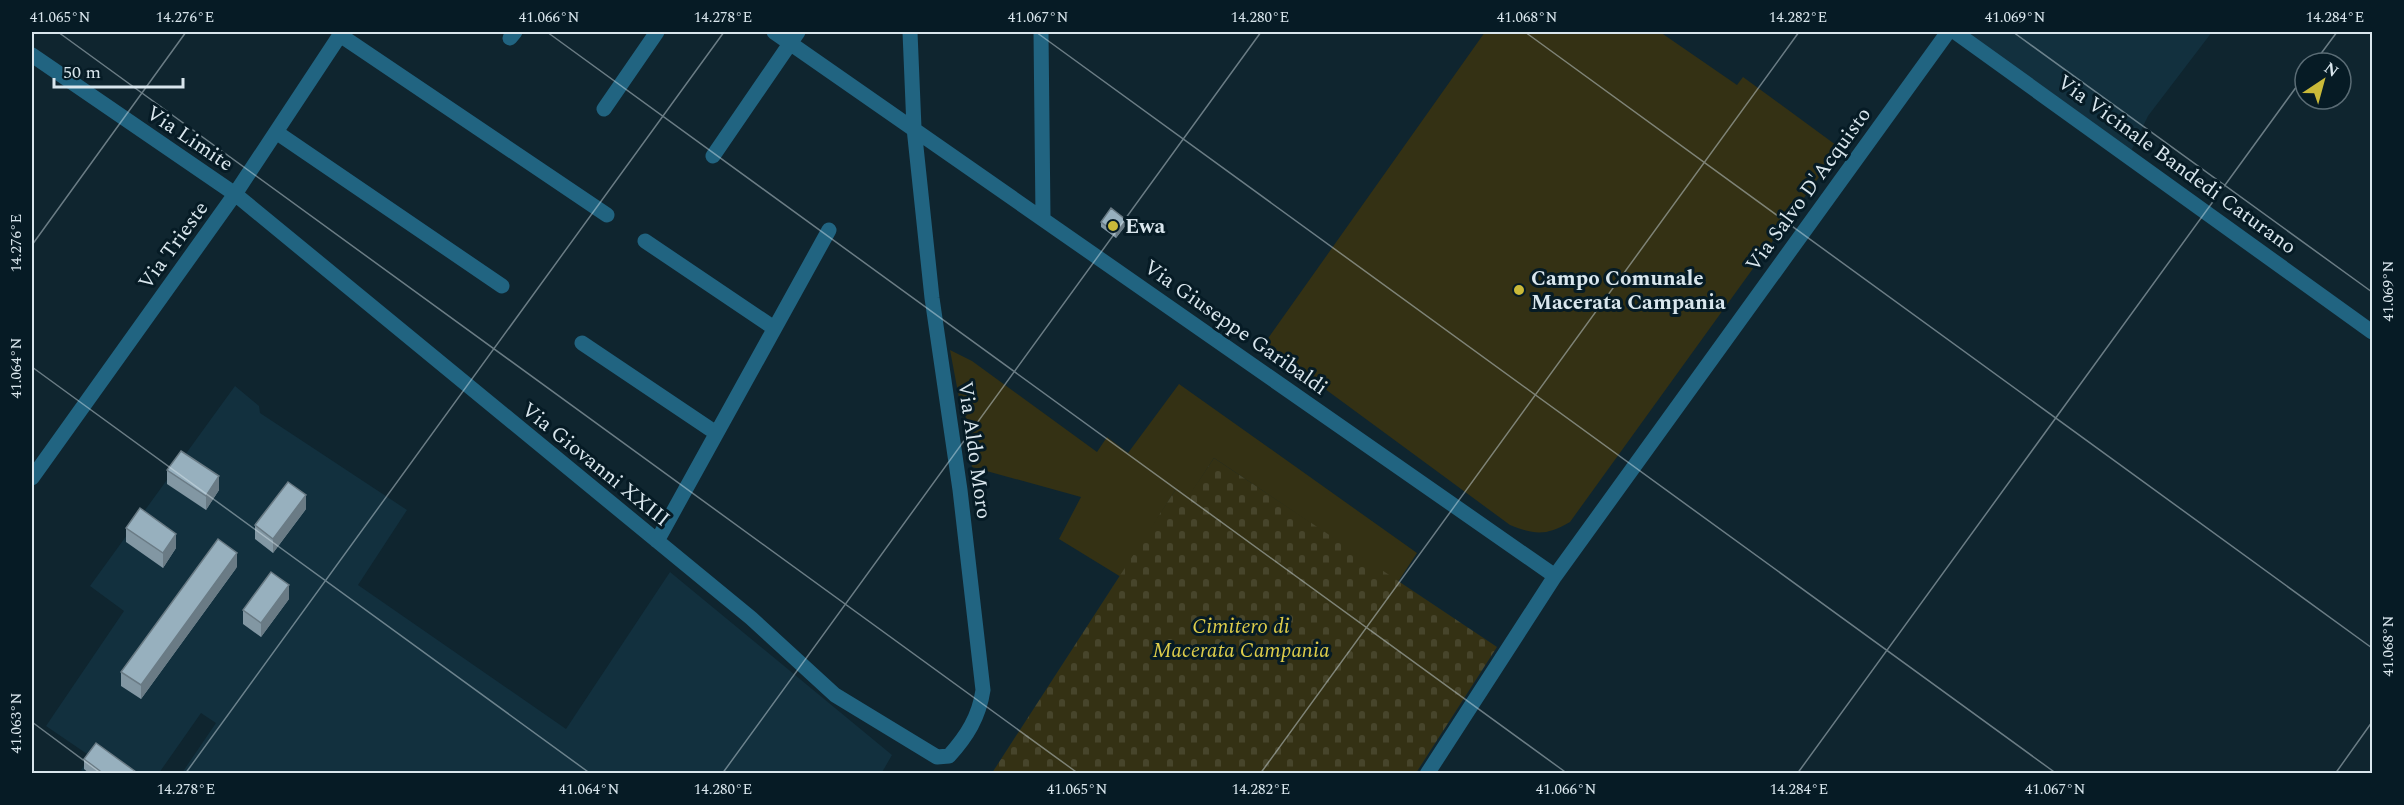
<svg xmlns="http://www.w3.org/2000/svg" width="2404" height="805" font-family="Spectral,serif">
  <defs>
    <pattern id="cemetery-stones" width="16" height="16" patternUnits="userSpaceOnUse" patternTransform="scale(1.5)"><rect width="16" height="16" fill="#343114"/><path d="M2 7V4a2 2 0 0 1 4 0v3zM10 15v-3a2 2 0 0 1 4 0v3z" fill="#47452b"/></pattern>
  </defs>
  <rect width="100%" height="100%" fill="#0f252f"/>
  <path fill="#12303e" d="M1960 32H2212L2148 116 2131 151Z
    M235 386 259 406 260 413 407 510 358 585 566 729 670 572 892 755 881 774 182 773 216 723 201 713 159 773 86 774 81 770 90 756 46 726 124 611 90 586Z"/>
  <path fill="#343114" d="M1485 32H1660L1737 85 1743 77 1840 148 1570 522C1546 536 1535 535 1510 525L1264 344Z
    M950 350 972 361 1097 452 1107 437 1128 453 1179 384 1417 553 1398 582 1214 458 1190 495 1176 489 1121 577 1059 539 1081 497 972 467Z"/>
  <path fill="url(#cemetery-stones)" d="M1214 458 1497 647 1416 773H992L1176 489 1190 494Z"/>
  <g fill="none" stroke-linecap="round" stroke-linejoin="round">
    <path stroke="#216481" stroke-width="15" d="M774 32 1555 576
      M1041 32 1043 218
      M1955 32 2372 332
      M340 35 607 215
      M510 38 515 32
      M32 55 235 194 751 618 835 695 937 757 949 756C967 736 979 717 983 690L960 490 932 298 914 128 910 32
      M604 109 657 32
      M276 132 502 286
      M713 156 798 32
      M645 241 774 328
      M582 343 716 433
      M32 478 235 194 342 32
      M657 541 829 230
      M1427 774 1555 576 1948 32"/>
  </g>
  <path fill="#8297a3" d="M1101 222 1126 225 1116 238 1101 227Z
    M167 470 219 490 206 510 167 484Z
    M306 509 273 553 255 539V525Z
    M126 528 176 548 163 568 126 542Z
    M237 567 141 699 121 686V672Z
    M289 599 261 637 243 624V610Z
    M84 759 136 774H90L84 769Z"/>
  <path fill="#6a7b85" d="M1126 220V225L1116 238V233Z
    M219 476V490L206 510V496Z
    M306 495V509L273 553V539Z
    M176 534V548L163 568V553Z
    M237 553V567L141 699V685Z
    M289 585V599L261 637V623Z"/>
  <path fill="#97b0be" stroke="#6a7b85" stroke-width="1.5" d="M1111 208 1126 220 1116 233 1101 222Z
    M181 451 219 476 206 496 167 470Z
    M288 482 306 495 273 539 255 525Z
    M140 508 176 534 163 553 126 528Z
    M218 539 237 553 141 685 121 672Z
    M271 572 289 585 261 623 243 610Z
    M96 743 136 772 135 774H104L84 759Z"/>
  <path fill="none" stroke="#d9e6ed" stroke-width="1.5" stroke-opacity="0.45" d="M58 32 1079 774M547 32 1568 774M1036 32 2057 774M1525 32 2372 648M2013 32 2372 292M2314 63 2337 32M32 245 186 32M32 367 591 774M32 722 102 774M185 774 724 32M722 774 1261 32M1260 774 1799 32M1797 774 2305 75M2335 774 2372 722"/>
  <g fill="#caba39" stroke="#061b25" stroke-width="2">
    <circle cx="1113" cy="226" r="6"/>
    <circle cx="1519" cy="290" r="6"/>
  </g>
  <g text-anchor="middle" stroke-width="6" stroke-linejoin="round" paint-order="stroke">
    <g font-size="21" fill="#d9e6ed" stroke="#061b25">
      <text transform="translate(190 138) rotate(34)" y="7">Via Limite</text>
      <text transform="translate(2177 164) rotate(36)" y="7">Via Vicinale Bandedi Caturano</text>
      <text transform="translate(1808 189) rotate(-54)" y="7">Via Salvo D'Acquisto</text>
      <text transform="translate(173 245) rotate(-54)" y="7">Via Trieste</text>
      <text transform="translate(1236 327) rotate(35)" y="7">Via Giuseppe Garibaldi</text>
      <text transform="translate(975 450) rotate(82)" y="7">Via Aldo Moro</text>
      <text transform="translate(596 464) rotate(39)" y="7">Via Giovanni XXIII</text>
    </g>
    <g font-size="21" font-weight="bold" fill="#d9e6ed" stroke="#061b25" text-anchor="start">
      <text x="1125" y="233">Ewa</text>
      <text x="1531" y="285">Campo Comunale<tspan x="1531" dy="24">Macerata Campania</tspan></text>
    </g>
    <g font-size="21" font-style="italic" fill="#decd4a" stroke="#061b25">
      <text x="1241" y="633">Cimitero di<tspan x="1241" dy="24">Macerata Campania</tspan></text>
    </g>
  </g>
  <rect width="2404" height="805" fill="none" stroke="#061b25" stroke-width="66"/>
  <g transform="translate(2323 81) rotate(36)"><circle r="28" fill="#061b25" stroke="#5a6c75" stroke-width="1.5"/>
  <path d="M0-4.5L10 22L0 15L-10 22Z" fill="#caba39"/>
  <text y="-9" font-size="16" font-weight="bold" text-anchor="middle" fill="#d9e6ed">N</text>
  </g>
  <path d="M54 78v9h129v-9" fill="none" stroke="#d9e6ed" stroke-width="3"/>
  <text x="63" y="78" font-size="18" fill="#d9e6ed" stroke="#061b25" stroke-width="4.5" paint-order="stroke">50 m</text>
  <rect x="33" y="33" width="2338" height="739" fill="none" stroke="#d9e6ed" stroke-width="2"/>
  <g font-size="15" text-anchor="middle" fill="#d9e6ed">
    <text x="60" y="22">41.065°N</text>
    <text x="185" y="22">14.276°E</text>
    <text x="549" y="22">41.066°N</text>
    <text x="723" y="22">14.278°E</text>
    <text x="1038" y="22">41.067°N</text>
    <text x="1260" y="22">14.280°E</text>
    <text x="1527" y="22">41.068°N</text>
    <text x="1798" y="22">14.282°E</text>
    <text x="2015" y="22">41.069°N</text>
    <text x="2335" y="22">14.284°E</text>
    <text transform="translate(16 243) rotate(-90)" y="5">14.276°E</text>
    <text transform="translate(2388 291) rotate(-90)" y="5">41.069°N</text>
    <text transform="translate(16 368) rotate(-90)" y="5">41.064°N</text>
    <text transform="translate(2388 646) rotate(-90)" y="5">41.068°N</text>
    <text transform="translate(16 723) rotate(-90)" y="5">41.063°N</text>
    <text x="186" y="794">14.278°E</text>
    <text x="589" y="794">41.064°N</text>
    <text x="723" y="794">14.280°E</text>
    <text x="1077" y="794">41.065°N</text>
    <text x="1261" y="794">14.282°E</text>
    <text x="1566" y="794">41.066°N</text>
    <text x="1799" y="794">14.284°E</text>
    <text x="2055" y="794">41.067°N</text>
  </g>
</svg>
